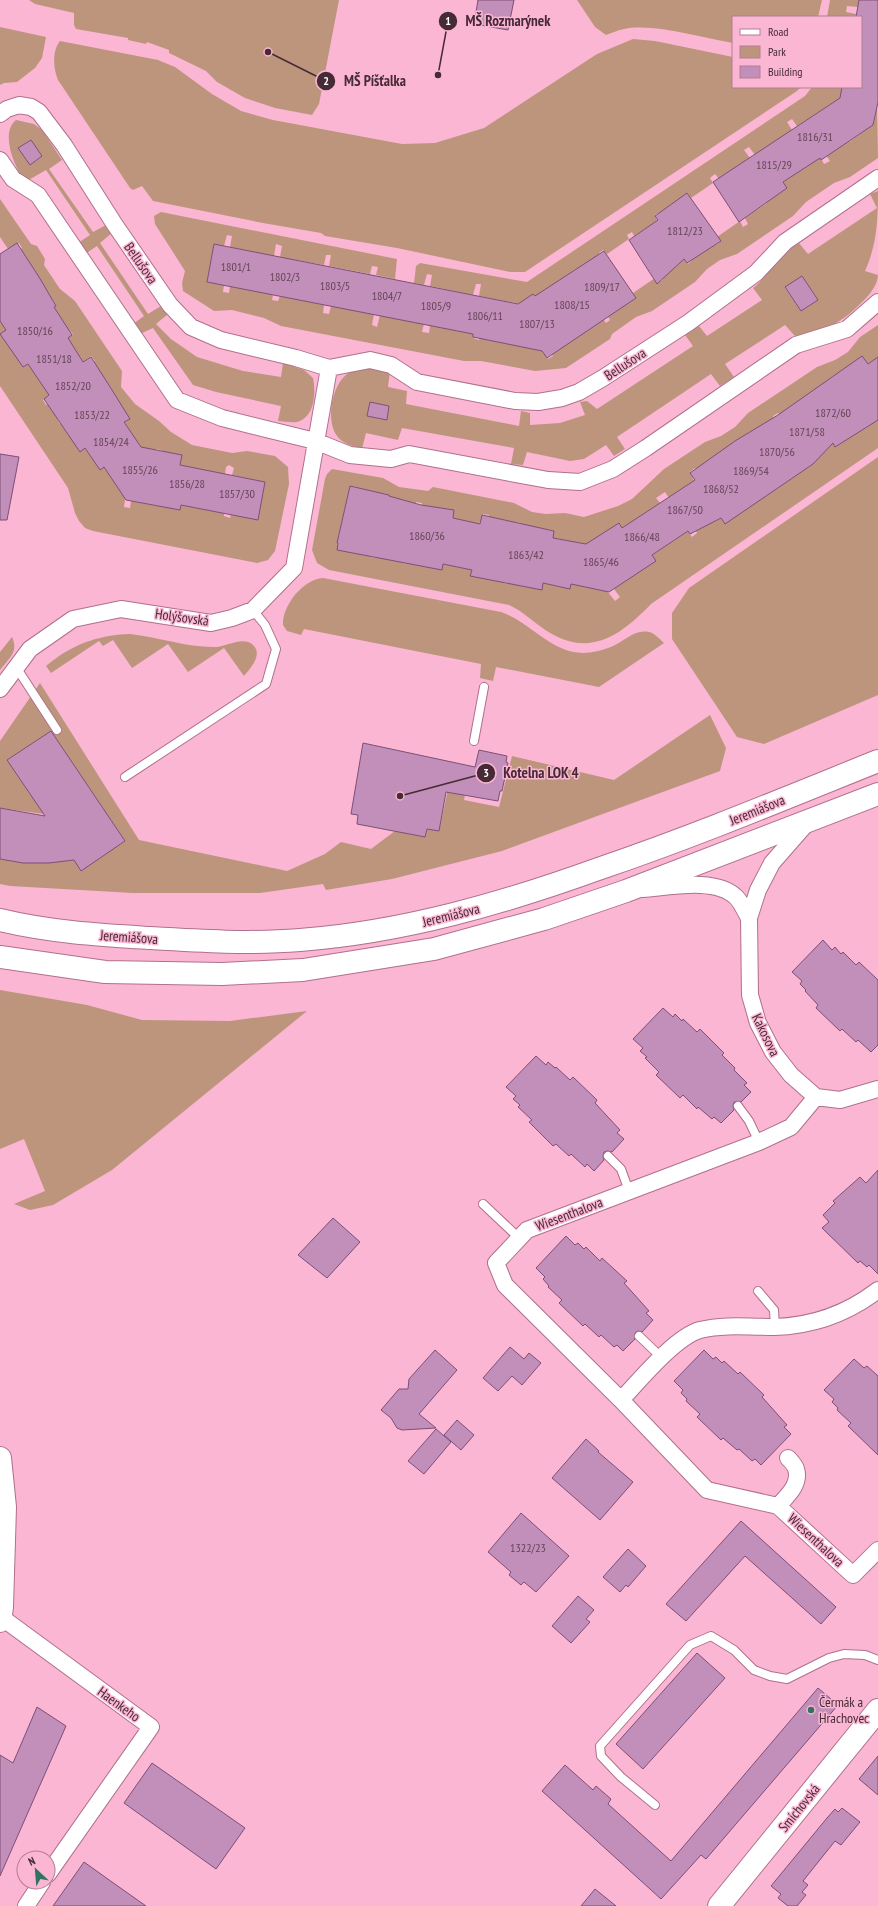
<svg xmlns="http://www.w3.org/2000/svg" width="878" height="1906" font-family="'PT Sans Narrow',sans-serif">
  <rect width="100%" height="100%" fill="#fbb6d3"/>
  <path fill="#bd957d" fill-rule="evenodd" d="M29 0H339L319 104 312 115 275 108 245 98 217 82 206 71 169 53V50L147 42 146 44 128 40V38L76 29 74 25V13L35 4Z
    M577 0H822L818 17H733V43C703 38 653 23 624 29 618 30 612 33 606 35L595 27Z
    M830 0H859L858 7 847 6 846 12 856 14V17H827Z
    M0 27 46 37 42 58 35 68 17 82 4 83 0 85Z
    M633 39 655 41 733 57V87H801L797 91 525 272H510L397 248 325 236 321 233 263 223 153 201 142 186 133 190 130 188 58 80C53 68 52 51 60 41L158 60 175 67 212 94 241 111 273 120 402 144 435 143 484 128 597 54Z
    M812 87H842L840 98 797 126 792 119 787 122 792 130 755 155 749 147 744 150 750 158 719 179 715 174 710 178 713 183 691 198 687 193 663 217 660 212 655 215 657 221 634 236 632 232 627 235 629 239 607 254 603 250 599 253 602 258 578 273 576 269 571 272 574 277 551 292 547 288 543 291 538 301 533 294 528 297 531 306 479 296 481 284H476L473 295 430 286 432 275 427 274 424 285 414 283 416 266 420 263 527 282 805 96Z
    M877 106 878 158 850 177 834 183 806 202 793 216 737 254 720 260 707 269 695 282 652 311 636 317 612 334 610 339 566 368 535 371 481 361H464L281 326 264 318 232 310 214 311 183 291 182 283 185 271 155 224 154 216 161 212 397 259 395 279 376 275 378 267 372 266 370 274 329 266 331 255H326L324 265 280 257 282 246 276 244 274 256 230 247 232 236 227 235 224 246 214 244 207 281 224 285 223 292 229 293 230 286 273 295 272 300 278 301 280 296 324 305 323 313 329 314 331 306 374 314 372 325 377 327 380 315 424 324 422 332 429 333 430 325 474 334 473 338 479 340 480 335 530 336 548 359 553 356 548 348 600 315 606 323 610 320 605 312 636 298 633 293 655 278 658 282 663 280 660 275 684 259 688 264 692 260 689 256 712 240 716 245 720 242 717 237 740 221 743 227 748 224 745 218 767 203 763 196 782 191 787 188 783 182 820 157 824 164 830 161 825 154 846 139 849 142 863 132 861 120 874 122Z
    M16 120 34 124 42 130 62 160 49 169 93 232 106 225 112 233 100 243 148 314 161 306 168 314 156 324 171 339 197 357 243 371 281 377 283 363 304 370 313 378C316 393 315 417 297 422 291 423 283 421 278 421L281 406 216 392 193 385 153 328 140 334 133 324 144 316 97 246 85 254 78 243 90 235 46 170 25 182C14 166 0 133 16 120ZM30 140 42 156 30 165 19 148Z
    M878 191C878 219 877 245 865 271L878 275C878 283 872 291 867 297 845 321 827 331 795 336L785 325 725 364 734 377 720 386 711 374 617 437 625 449 614 456 606 445 584 459 570 461 527 452 523 465 511 464 514 448 402 428 398 440 366 433 362 449C353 446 343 444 337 436 325 420 332 382 350 372 362 365 377 370 390 371L388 387 407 391 406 404 519 426 521 411 530 413V425L560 423 585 415 580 402 587 401 597 409 693 346 685 335 699 326 707 336 762 300 753 288C766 278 764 274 773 263 780 254 789 248 798 242L808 254 877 208 870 194ZM802 276 818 300 801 311 785 288ZM370 402 389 406 387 420 367 416Z
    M0 199 31 244 37 246 45 259 44 265 60 289 75 301 122 371 121 387 135 404 159 421 171 432 192 445 232 453 247 451 275 456 288 467 289 484 275 551 268 560 257 563 93 531 85 528 79 521 75 513 68 488 0 386V321L49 395 43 400 46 405 53 400 63 415 57 419 60 424 66 420 81 442 76 446 79 451 85 448 100 470 104 467 128 478 124 507 130 508 131 501 157 506 159 500 175 503 174 509 180 510 181 505 224 513V516L230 518 231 514 257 519 265 482 232 475 234 468 229 465 226 467 225 474 180 465 182 455 176 454 160 461 162 450 156 449 154 460 149 459 124 422 130 419 105 395 112 390 109 385 102 389 87 367 95 361 91 356 83 362 67 338 73 334 68 329 63 332 49 310 56 306 53 300 12 255 22 248 19 243 8 249 0 237Z
    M878 325V357L868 364 862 357 840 382 835 375 830 378 835 386 784 420 778 413 773 416 778 424 756 439 750 432 745 435 701 476 695 468 690 472 694 481 669 498 665 492 656 498 660 503 622 528 619 523 596 546 553 538 554 531 548 529 546 537 520 531 521 523 515 522 513 530 487 525 489 515 483 514 479 524 453 518 454 510 420 512 422 503 416 502 414 511 387 505 389 495 383 493 354 499 356 487 350 486 337 543 338 550H371L370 557 376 558 378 551 404 556 403 563 409 564 411 558 442 570 443 564 472 570 470 576 476 577 477 571 504 576 503 583 509 584 510 577 537 582 536 589 542 590 543 583 570 589 571 584 596 577 615 601 620 597 614 589 652 555 688 531 692 537 697 533 693 527 716 512 725 523 813 464 809 459 833 443 836 447 861 424 864 429 869 426 866 421 878 413V448L651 604C623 633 593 657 552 634 537 626 525 612 509 605L329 570 317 563 312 550 325 479 327 474 332 469 383 478 399 487 428 491 433 487 514 503 532 512 546 514 565 513 584 517 618 506 632 499 664 469 705 442 721 436 735 427 748 413 817 367 835 360 848 352 860 337Z
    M878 457V695L764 744 737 737 672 639V613L689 588Z
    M323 578 501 612C530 622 551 653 583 653 592 653 604 650 613 646 626 640 637 627 652 633 656 635 661 640 664 643L599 687 496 667 493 681 480 678 481 664 304 629 301 635 287 631 283 625C282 606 303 579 323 578Z
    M130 634C159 637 188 648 217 647 227 646 244 636 253 645 263 654 251 668 244 676L224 648 188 672 168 644 132 668 113 640 103 646 99 641 51 673 46 666C71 645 97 635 130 634Z
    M12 637C19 652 9 658 0 670V652Z
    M40 683 139 840 287 871 325 854 341 842 371 849 395 831 425 837 427 829 439 831 453 766 467 784 464 800 499 807 512 756 614 780 710 715 726 748 720 771 502 851 392 879 326 890 323 884 260 893H133L10 886 0 884V859C25 863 49 863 74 860L81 870 125 841 51 731 7 760 44 814 0 808V741Z
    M0 990 87 1005 142 1020 230 1021 307 1011 112 1170 53 1205 30 1210 14 1204 45 1191 24 1139 0 1149Z"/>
  <path fill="#c18fb9" stroke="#7e4e77" d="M478 0H514L508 30 474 24Z
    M859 0H878V102L873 125 821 160 820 158 783 182 787 188 739 222 713 182 840 98 842 87H861V17H856Z
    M31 140 42 156 30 165 18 148Z
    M687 193 721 241 687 263 684 259 657 284 629 240 658 220 655 216Z
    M17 243 39 277 56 306 54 307 72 335 68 338 83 362 91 357 112 390 130 419 124 422 141 447 182 455 180 465 265 482 258 520 181 505 180 510 126 500 104 467 100 470 85 448 80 452 44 399 49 395 28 364 23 367 0 334 6 330 0 321V254Z
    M214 244 518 304 533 294 535 296 604 251 636 298 547 358 542 351 473 337V334L207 282Z
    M802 276 818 300 801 311 785 287Z
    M862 356 868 364 878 357V420L835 447 833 443 813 464 725 524 721 518 690 534 688 531 652 555 656 561 609 592 571 584 570 589 543 583 542 590 470 576 472 570 443 564 442 570 337 550 338 543H337L350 486 389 495V496L421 505 454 510 453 518 480 524 482 515 554 531 553 538 586 544 619 523 622 528 695 480 690 473 735 441 778 415Z
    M370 402 389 406 387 420 367 416Z
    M0 454 19 457 7 520H0Z
    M51 731 125 841 81 871 74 860 49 863H23L0 859V808L45 816 7 760Z
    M363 743 475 767 479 750 507 756 506 762 508 763 502 791H500L498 801 446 792 439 831 427 829 425 837 357 824 358 815 351 814Z
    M823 940 832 950 835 947 841 954 843 952 856 965 859 962 878 980V1045L871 1052 858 1040 856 1042 842 1029 840 1031 816 1008 818 1005 805 991 806 990 800 984 802 981 792 972Z
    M663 1008 673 1017 675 1014 682 1021 683 1019 697 1032 700 1029 724 1053 722 1055 735 1068 734 1070 747 1083 744 1085 751 1092 741 1102H734L733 1106 734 1110 721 1123 714 1117 712 1119 698 1107 697 1109 683 1095 680 1098 656 1075 659 1072 645 1058 647 1057 640 1051 643 1048 633 1039Z
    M536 1056 546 1065 548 1062 555 1068 556 1067 570 1080 573 1077 597 1100 595 1103 620 1130 617 1133 624 1139 612 1152 607 1151 604 1152 603 1157 604 1160 594 1171 587 1164 585 1167 571 1154 569 1156 556 1144 553 1146 529 1122 532 1120 518 1107 520 1105 513 1099 516 1096 506 1087Z
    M878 1170V1274L869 1265 867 1267 860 1261 858 1263 822 1228 829 1222 823 1215 835 1203 833 1201 860 1177 866 1183Z
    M333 1218 360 1242 327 1278 298 1255Z
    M566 1236 575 1245 578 1243 584 1249 586 1247 600 1261 602 1258 627 1281 624 1283 649 1311 646 1313 653 1320 642 1332 638 1331 635 1333V1339L623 1351 617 1345 614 1347 601 1335 599 1337 585 1324 583 1326 559 1303 562 1300 548 1287 549 1286 543 1279 545 1277 536 1268Z
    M510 1347 524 1359 529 1353 541 1363 522 1385 512 1376 498 1391 483 1378Z
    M435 1350 457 1370 419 1414 436 1428 402 1430 397 1428 391 1418 381 1410 399 1389H408L409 1379Z
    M704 1350 713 1359 716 1357 722 1363 724 1361 738 1374 740 1372 764 1395 762 1397 787 1425 784 1427 791 1434 761 1465 755 1459 752 1461 739 1449 737 1450 723 1438 721 1440 697 1417 700 1414 686 1401 687 1399 681 1393 683 1390 674 1381Z
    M854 1359 864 1368 867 1366 878 1376V1455L848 1426 851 1423 837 1410 838 1408 832 1402 834 1399 824 1390Z
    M457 1420 474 1435 461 1450 444 1435Z
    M436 1429 451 1442 424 1474 408 1461Z
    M586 1439 599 1451 598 1452 633 1482 600 1520 552 1478Z
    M521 1513 569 1556 536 1592 524 1582 521 1585 509 1575 511 1572 488 1552Z
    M741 1521 836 1607 821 1624 745 1556 686 1621 666 1604Z
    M628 1549 646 1566 628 1587 626 1585 620 1592 603 1577Z
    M578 1596 594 1610 586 1619 590 1622 571 1643 552 1626Z
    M697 1653 725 1678 643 1769 616 1744Z
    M818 1688 838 1705 706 1859 701 1855 661 1899 542 1791 565 1765 593 1790 596 1786 611 1799 608 1804 671 1861Z
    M37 1707 66 1726 0 1876V1755L13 1763Z
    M878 1756V1795L859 1779Z
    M152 1763 245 1828 216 1869 124 1803Z
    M842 1808 860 1822 841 1845 835 1841 803 1881 808 1885 802 1892 806 1895 797 1906H788L778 1898 781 1894 771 1886 827 1818 835 1809 838 1812Z
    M84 1862 112 1882 146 1906H53Z
    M595 1889 616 1906H581Z"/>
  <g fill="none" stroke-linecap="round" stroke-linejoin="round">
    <defs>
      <path id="lane" d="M16 667 57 730
        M474 741 484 687
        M125 777 266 684 276 649 265 625 253 610
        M738 1106 749 1121 759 1142
        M608 1156 621 1169 629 1191
        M483 1204 519 1238
        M758 1291 774 1310 775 1327
        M639 1336 661 1357
        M655 1805 621 1777 601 1756 600 1746 690 1645 711 1636 734 1650 754 1670 770 1676 787 1679 829 1658 844 1654 865 1655 878 1660"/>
      <path id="street" d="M0 114 7 109 19 105 31 107 39 112 64 145 115 225 170 305 191 327 221 340 296 358 329 368 370 360 391 365 417 382 515 401 538 402 562 398 579 392 603 378 688 323 756 273 785 242 878 178
        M0 160 13 179 38 195 177 400 222 418 315 441 350 455 391 459 409 454 548 480 580 482 613 469 646 448 796 345 847 329 878 302
        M0 689 30 649 73 619 121 609 211 623 232 618 253 610 294 568 329 368
        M807 823 772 863 758 890 749 918 750 995 758 1023 773 1052 791 1075 816 1097 840 1100 878 1089
        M643 889C669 887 716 877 736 897 741 902 745 911 749 918
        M816 1097 791 1127 759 1142 527 1230 496 1263 505 1285 621 1400 707 1490 778 1506 853 1575 878 1550
        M621 1400C639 1381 675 1337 700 1330 724 1324 750 1327 774 1327 812 1326 848 1313 878 1290
        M778 1506C787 1496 801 1484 796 1469 795 1465 791 1461 788 1458
        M1 1617 151 1727 48 1874
        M26 1906 42 1882"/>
      <path id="secondary" d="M0 920C49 932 100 935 149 938 200 941 250 944 300 940 404 932 504 903 601 868 695 836 786 798 878 761
        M0 957 105 972 222 974 303 970 434 949 544 919 626 891 878 794
        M0 1458 5 1507 2 1607 0 1621
        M719 1906 878 1710"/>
    </defs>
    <use href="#lane" stroke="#b0708c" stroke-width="10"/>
    <use href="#street" stroke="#b0708c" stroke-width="18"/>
    <use href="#secondary" stroke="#b0708c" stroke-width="24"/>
    <use href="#lane" stroke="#fff" stroke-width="8"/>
    <use href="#street" stroke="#fff" stroke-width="16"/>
    <use href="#secondary" stroke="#fff" stroke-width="22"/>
  </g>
  <circle fill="#327260" stroke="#fbb6d3" stroke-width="1.5" cx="811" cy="1710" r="4"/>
  <g text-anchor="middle" stroke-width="3" stroke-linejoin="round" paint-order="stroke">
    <g font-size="12" fill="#654457">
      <text x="815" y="141">1816/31</text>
      <text x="774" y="169">1815/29</text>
      <text x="685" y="235">1812/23</text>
      <text x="236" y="271">1801/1</text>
      <text x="285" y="281">1802/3</text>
      <text x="335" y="290">1803/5</text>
      <text x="602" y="291">1809/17</text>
      <text x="387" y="300">1804/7</text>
      <text x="572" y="309">1808/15</text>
      <text x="436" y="310">1805/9</text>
      <text x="485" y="320">1806/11</text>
      <text x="537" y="328">1807/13</text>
      <text x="35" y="335">1850/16</text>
      <text x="54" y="363">1851/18</text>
      <text x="73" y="390">1852/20</text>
      <text x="833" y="417">1872/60</text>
      <text x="92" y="419">1853/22</text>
      <text x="807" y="436">1871/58</text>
      <text x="111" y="446">1854/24</text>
      <text x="777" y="456">1870/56</text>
      <text x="140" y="474">1855/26</text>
      <text x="751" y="475">1869/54</text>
      <text x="187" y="488">1856/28</text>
      <text x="721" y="493">1868/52</text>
      <text x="237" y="498">1857/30</text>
      <text x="685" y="514">1867/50</text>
      <text x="427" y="540">1860/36</text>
      <text x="642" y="541">1866/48</text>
      <text x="526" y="559">1863/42</text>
      <text x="601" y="566">1865/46</text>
      <text x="528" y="1552">1322/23</text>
    </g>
    <g font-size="14" fill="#462b36" stroke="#fbb6d3">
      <text transform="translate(141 263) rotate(55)" y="5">Bellušova</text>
      <text transform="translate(625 364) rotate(-33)" y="5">Bellušova</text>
      <text transform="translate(182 617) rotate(8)" y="5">Holýšovská</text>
      <text transform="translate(757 810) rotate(-22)" y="5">Jeremiášova</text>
      <text transform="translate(451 915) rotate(-14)" y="5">Jeremiášova</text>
      <text transform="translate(129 937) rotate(4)" y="5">Jeremiášova</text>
      <text transform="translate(766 1035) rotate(64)" y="5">Kakosova</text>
      <text transform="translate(569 1214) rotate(-21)" y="5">Wiesenthalova</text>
      <text transform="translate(816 1540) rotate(43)" y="5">Wiesenthalova</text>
      <text transform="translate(119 1704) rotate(36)" y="5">Haenkeho</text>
      <text transform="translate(799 1808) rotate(-51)" y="5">Smíchovská</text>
    </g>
    <g font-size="14" fill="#462b36" stroke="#fbb6d3" text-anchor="start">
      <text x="819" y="1707">Čermák a<tspan x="819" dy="16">Hrachovec</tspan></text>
    </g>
  </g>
  <path fill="none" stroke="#462b36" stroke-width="1.5" d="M438 75L448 21M268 52L326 81M400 796L486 773"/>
  <g fill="#462b36" stroke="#fbb6d3" stroke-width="1.5">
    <circle cx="438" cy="75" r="4"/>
    <circle cx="268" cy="52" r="4"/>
    <circle cx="400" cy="796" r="4"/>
    <circle cx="448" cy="21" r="10"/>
    <circle cx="326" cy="81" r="10"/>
    <circle cx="486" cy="773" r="10"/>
  </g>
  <g font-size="12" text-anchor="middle" font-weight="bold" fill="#fff">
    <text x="448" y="25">1</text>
    <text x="326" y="85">2</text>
    <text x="486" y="777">3</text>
  </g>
  <g font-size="15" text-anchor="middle" font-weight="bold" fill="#462b36" stroke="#fbb6d3" stroke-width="3" stroke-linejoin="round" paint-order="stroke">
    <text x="508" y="26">MŠ Rozmarýnek</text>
    <text x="375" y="86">MŠ Píšťalka</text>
    <text x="541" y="778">Kotelna LOK 4</text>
  </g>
  <rect x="732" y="16" width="130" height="72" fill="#fbb6d3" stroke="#b37e94"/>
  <rect x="740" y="29" width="20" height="6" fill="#ffffff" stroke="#b37e94"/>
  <text x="768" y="36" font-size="12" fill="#462b36">Road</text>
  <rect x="740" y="46" width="20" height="12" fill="#bd957d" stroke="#b37e94"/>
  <text x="768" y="56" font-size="12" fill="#462b36">Park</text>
  <rect x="740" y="66" width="20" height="12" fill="#c18fb9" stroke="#b37e94"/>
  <text x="768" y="76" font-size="12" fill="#462b36">Building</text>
  <g transform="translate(36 1870) rotate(334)"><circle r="19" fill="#fbb6d3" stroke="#b37e94"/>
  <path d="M0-3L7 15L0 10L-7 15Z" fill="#327260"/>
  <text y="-6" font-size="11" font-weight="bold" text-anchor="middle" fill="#462b36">N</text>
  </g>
</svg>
